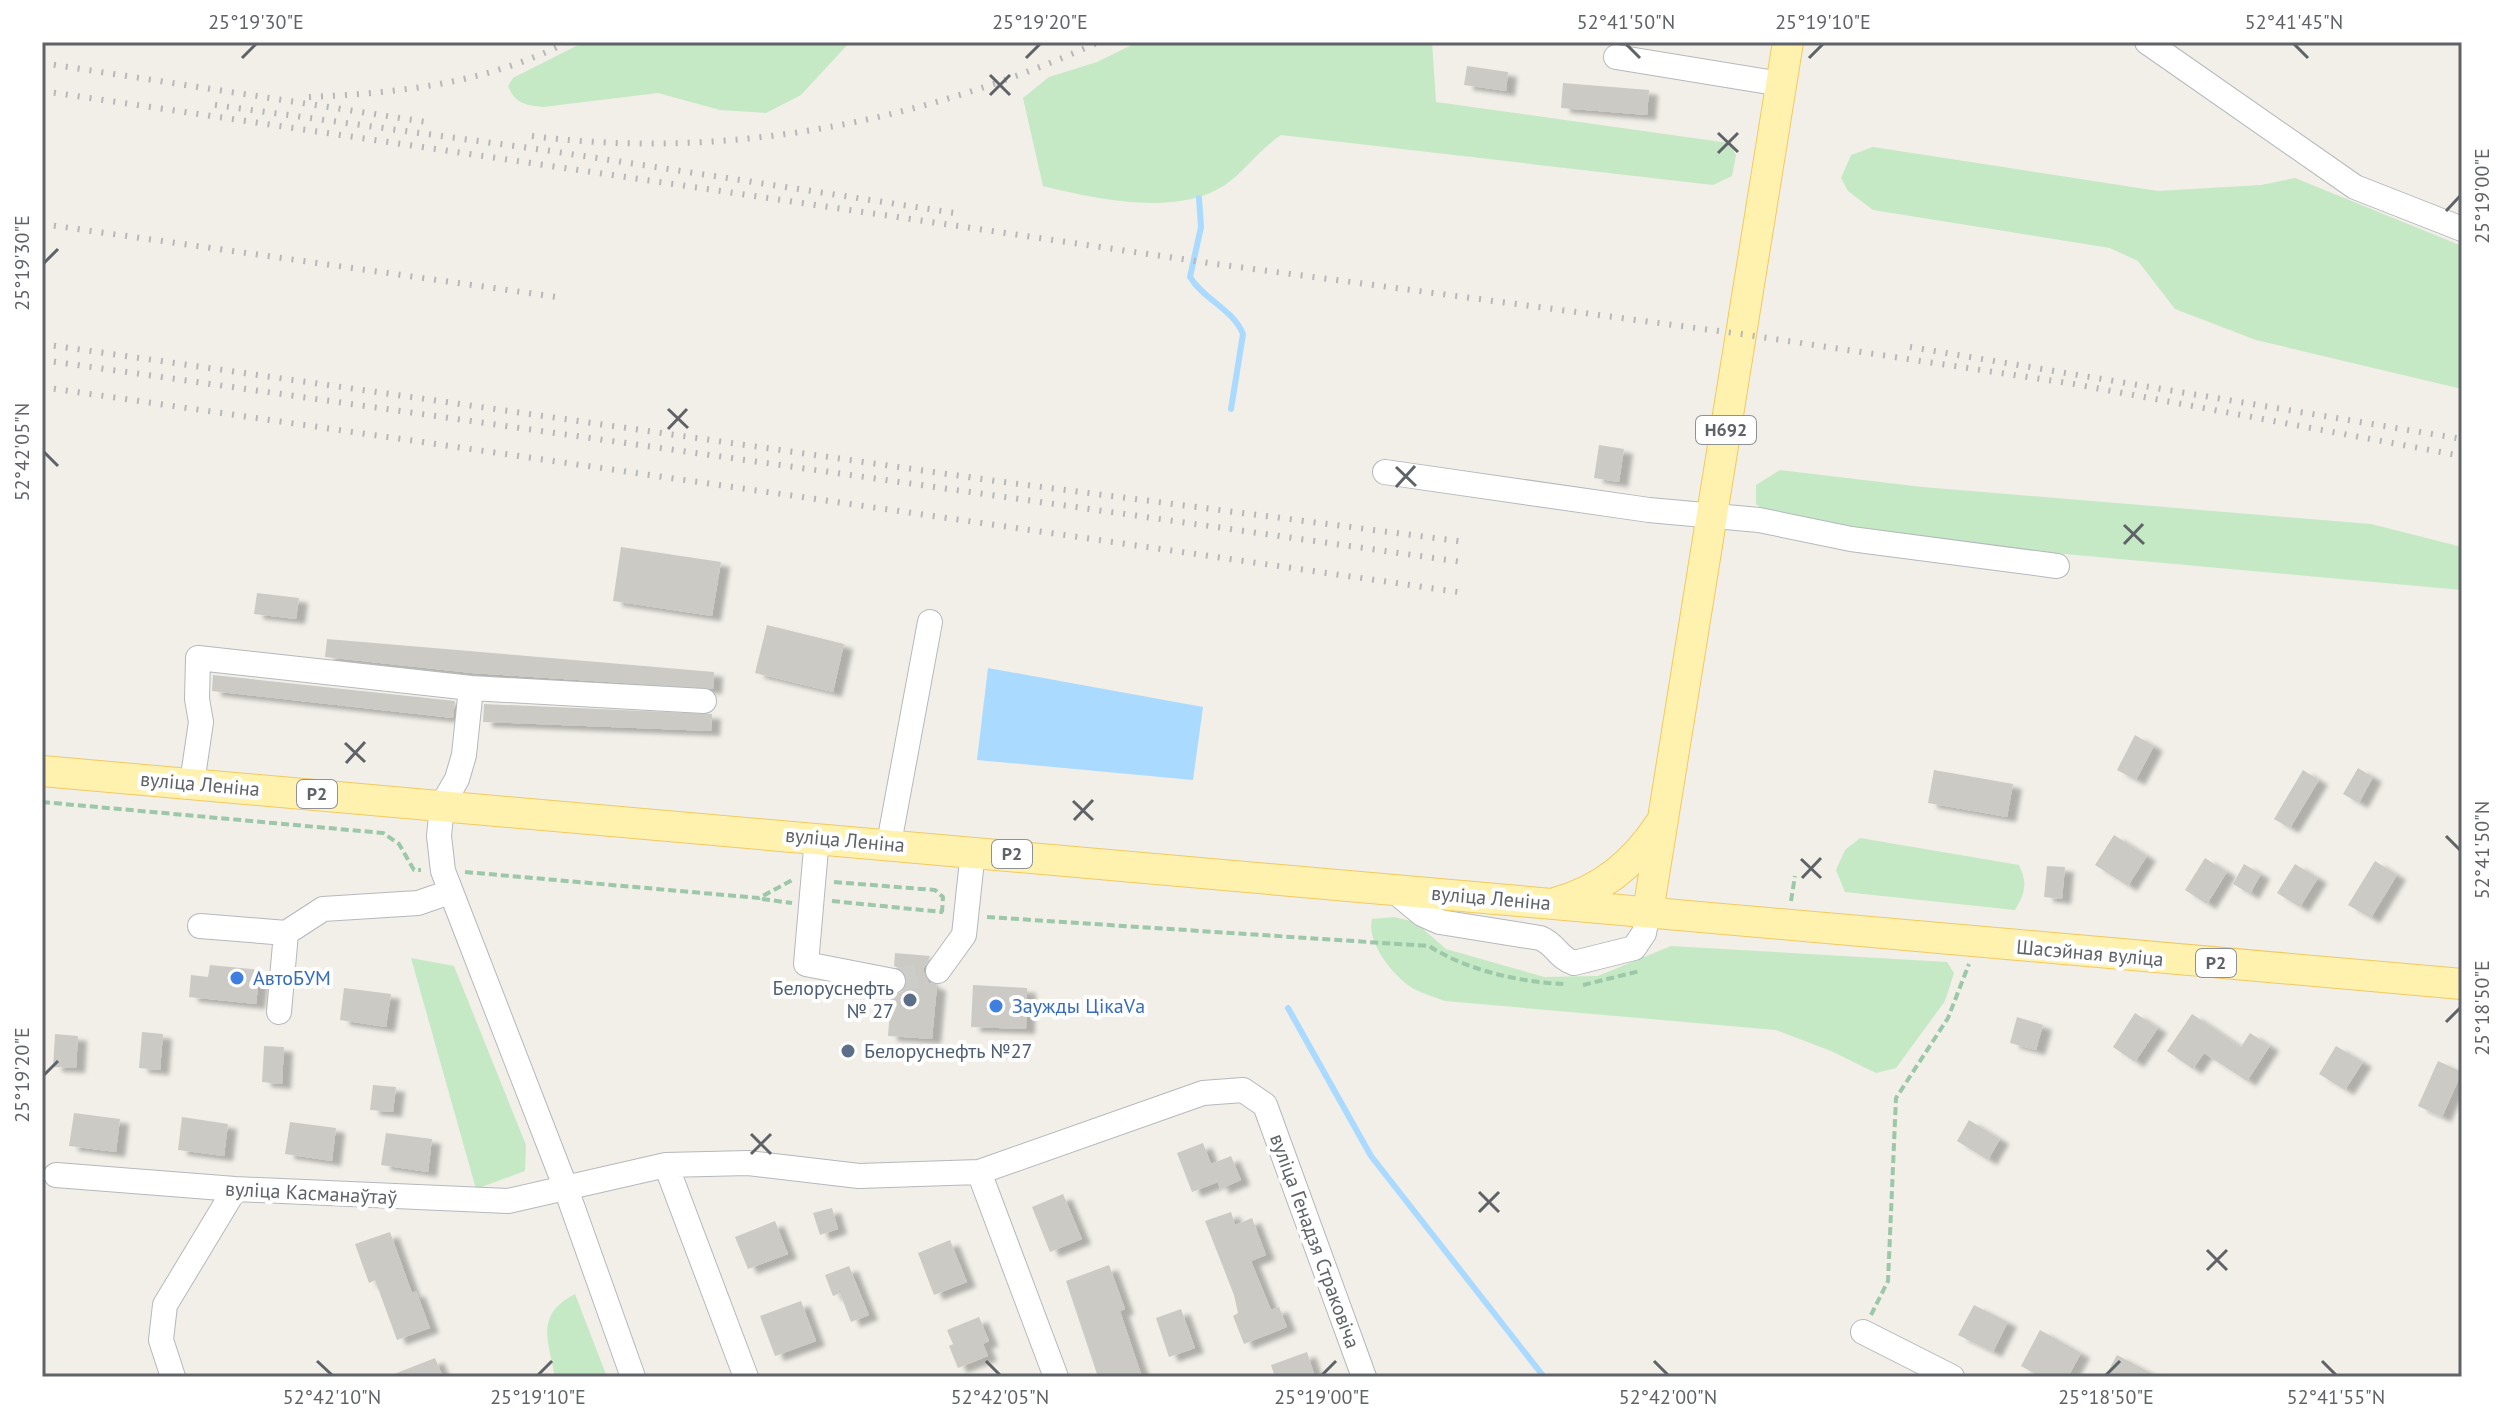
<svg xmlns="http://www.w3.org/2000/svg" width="2504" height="1419" font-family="'PT Sans',sans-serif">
  <defs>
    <filter id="shadow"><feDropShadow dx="9" dy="5" stdDeviation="2" flood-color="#0004"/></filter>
  </defs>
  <rect width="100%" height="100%" fill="#f1efe8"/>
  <path fill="#c5e8c5" d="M584 42H850L801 95 766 113 720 110 658 93 543 107C524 105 515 103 508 86L513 78Z
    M1138 42H1432L1436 102 1729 143 1736 155 1732 176 1713 185 1281 135C1260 149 1245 171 1225 185 1176 217 1096 199 1043 186L1023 98 1049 77 1097 62Z
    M1873 147 2158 191 2261 185 2295 178 2462 246V389L2256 340 2175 309 2138 261 2110 248 1873 210 1848 191 1841 178 1851 155Z
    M1780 470 1922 487 2371 524 2462 547V590L1899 539 1772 516 1756 504V485Z
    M1860 838 2019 865C2028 884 2025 893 2015 910L1845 892 1836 870 1845 850Z
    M1394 917 1415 922 1446 949 1544 977 1598 976 1671 946 1947 962 1954 973 1945 1001 1896 1068 1876 1073 1831 1051 1776 1030 1445 1001C1435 997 1424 994 1414 989 1394 977 1366 943 1372 919Z
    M411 958 454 966 526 1145 525 1171 476 1189Z
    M575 1294 607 1377H555C548 1339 535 1315 575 1294Z"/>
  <path fill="#aadaff" d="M988 668 1203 707 1193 780 977 760Z"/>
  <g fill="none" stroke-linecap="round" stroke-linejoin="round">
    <path stroke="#aadaff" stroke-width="6" d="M1199 198 1201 227 1190 277C1204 300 1233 309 1243 334L1231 409
      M1288 1008 1371 1156 1544 1377"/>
  </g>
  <path fill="#cccac5" filter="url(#shadow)" d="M1467 66 1508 72 1506 91 1464 85Z
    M1563 83 1649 90 1647 115 1561 108Z
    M1599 445 1624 449 1619 482 1594 478Z
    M621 547 721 562 712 616 613 601Z
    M257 593 299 598 296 619 254 614Z
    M767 625 844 644 833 692 755 673Z
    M327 639 714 672 713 689 472 673 325 657Z
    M213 675 455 701 453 718 212 691Z
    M484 704 712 714 711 731 483 722Z
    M2135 735 2154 746 2136 780 2117 770Z
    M2358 768 2373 777 2359 803 2343 794Z
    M1934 770 2013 784 2007 817 1928 803Z
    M2303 770 2319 780 2290 828 2274 819Z
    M2114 835 2147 856 2128 886 2095 865Z
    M2205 858 2227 872 2207 904 2185 890Z
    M2375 861 2397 875 2371 918 2348 905Z
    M2244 864 2261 874 2250 894 2233 884Z
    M2295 864 2318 878 2300 907 2277 893Z
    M2047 866 2065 867 2062 899 2044 897Z
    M895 953 930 956 923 970 929 983 937 986 932 1039 888 1036 891 996 904 991 908 983 903 970 894 966Z
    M210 965 260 970 256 1004 189 997 191 975 208 977Z
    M973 985 1027 988 1026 1029 971 1027Z
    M344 988 391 994 386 1027 340 1020Z
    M2135 1013 2158 1028 2135 1062 2113 1047Z
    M2192 1014 2241 1047 2250 1033 2270 1046 2247 1081 2204 1053 2193 1069 2167 1051Z
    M2017 1017 2043 1025 2036 1050 2010 1043Z
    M142 1032 163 1034 160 1070 139 1068Z
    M55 1034 78 1036 76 1068 53 1067Z
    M264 1046 284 1047 282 1084 262 1082Z
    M2336 1046 2363 1062 2345 1090 2319 1074Z
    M2438 1061 2462 1072 2442 1117 2418 1106Z
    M373 1085 396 1087 393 1112 370 1110Z
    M74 1113 120 1119 116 1152 69 1146Z
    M182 1117 228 1124 224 1156 178 1150Z
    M1969 1120 2000 1139 1988 1160 1957 1141Z
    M290 1122 336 1128 332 1161 285 1154Z
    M386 1133 432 1139 428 1172 381 1165Z
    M1203 1143 1211 1164 1231 1156 1241 1180 1220 1189 1218 1182 1192 1192 1177 1153Z
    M1063 1194 1082 1239 1050 1252 1032 1207Z
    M832 1208 838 1229 820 1235 813 1213Z
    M1231 1212 1235 1225 1252 1218 1266 1255 1251 1261 1271 1310 1279 1307 1287 1327 1244 1344 1233 1316 1238 1313 1234 1295 1205 1221Z
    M775 1221 788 1254 748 1269 735 1237Z
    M390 1232 412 1293 416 1291 430 1328 397 1340 375 1280 369 1283 355 1244Z
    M950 1240 967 1282 934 1295 918 1253Z
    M1109 1265 1125 1309 1120 1311 1142 1377H1098L1066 1281Z
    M849 1266 869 1315 851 1322 840 1293 833 1296 825 1275Z
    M801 1301 816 1341 775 1356 760 1316Z
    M1974 1305 2008 1322 1993 1352 1958 1335Z
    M1181 1309 1195 1348 1169 1357 1156 1318Z
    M979 1317 989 1341 983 1344 988 1356 958 1368 949 1346 953 1344 947 1330Z
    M2040 1330 2081 1353 2068 1377H2041L2021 1366Z
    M1307 1352 1315 1377H1275L1271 1365Z
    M2117 1355 2159 1377H2105Z
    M435 1358 443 1377H389V1376Z"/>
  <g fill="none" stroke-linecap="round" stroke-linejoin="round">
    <path stroke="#ccccc8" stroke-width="24" stroke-dasharray="24 12" stroke-linecap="butt" d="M893 981 938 971"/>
    <defs>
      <path id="minor" d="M2147 42 2355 187 2462 229
        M1616 57 1781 84
        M1385 472 1649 510 1759 520 1851 539 2057 566
        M471 688 464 755 457 779 442 805 439 836 443 871 565 1186 633 1377
        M192 783 201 722 197 699 198 658 471 688 704 701
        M817 837 806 964 893 981
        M889 843 930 622
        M1393 890 1422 914 1440 922 1540 938C1556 944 1558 958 1574 963L1634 948 1644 933 1648 912
        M200 926 286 933 323 909 418 903 450 892
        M938 971 964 935 973 851
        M279 1012 286 933
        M666 1165 746 1377
        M979 1172 1056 1377
        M56 1175 235 1189 508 1201 666 1165 748 1163 859 1176 979 1172 1203 1093 1243 1090 1265 1105 1364 1377
        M1863 1332 1952 1377
        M173 1377 161 1340 165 1305 235 1189"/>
      <path id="major" d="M42 771 2462 984
        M1558 902C1602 890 1636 861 1660 824
        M1648 912 1788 42"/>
    </defs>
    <use href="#minor" stroke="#b5b8bc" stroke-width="26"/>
    <use href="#major" stroke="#f2c960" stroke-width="32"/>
    <path stroke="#9cc7a9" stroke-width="4" stroke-dasharray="8 4" stroke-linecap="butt" d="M42 802 383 833 399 844 414 870H421
      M465 872 759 898 794 879
      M834 882 935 890 943 897 942 912H947
      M762 899 792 903
      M832 901 942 912
      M1791 901 1795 876
      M987 917 1429 946C1466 970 1522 983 1566 984
      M1583 985 1640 971
      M1871 1315 1888 1281 1896 1098 1948 1018 1969 964"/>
    <use href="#minor" stroke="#fff" stroke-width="24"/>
    <use href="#major" stroke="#fff2af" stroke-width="30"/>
    <path stroke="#b6b7b8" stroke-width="6" stroke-dasharray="2 10" stroke-linecap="butt" d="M42 63 426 122
      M42 91 1216 264 1741 334 2074 384 2462 456
      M309 97C397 93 486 84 567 42
      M215 105 551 151 955 213
      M532 136C726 161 922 122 1099 42
      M42 224 557 297
      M42 344 996 481 1466 542
      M1910 347 2462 439
      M42 360 1462 562
      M42 387 1458 592"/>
  </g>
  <path fill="none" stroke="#5f6368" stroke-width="3" d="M1626 44 1640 58M2294 44 2308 58M242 58 256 44M1026 58 1040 44M1809 58 1823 44M990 75 1010 95M990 95 1010 75M1718 133 1738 152M1718 153 1738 133M2446 211 2460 196M44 263 58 249M668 409 688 428M668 429 687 409M44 452 58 466M1396 467 1416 486M1396 487 1415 466M2124 525 2144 544M2124 544 2143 524M345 743 365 762M346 763 365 742M1073 801 1093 820M1074 820 1093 800M2446 836 2460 850M1801 859 1821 878M1802 878 1821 858M2446 1022 2460 1008M44 1075 58 1061M751 1134 771 1154M751 1154 771 1134M1479 1192 1499 1212M1479 1212 1499 1192M2207 1250 2227 1270M2207 1270 2227 1250M317 1361 332 1375M986 1361 1000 1375M1654 1361 1668 1375M2322 1361 2336 1375M538 1375 552 1361M1322 1375 1336 1361M2106 1375 2120 1361"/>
  <g fill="#3f7fe0" stroke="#fff" stroke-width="3">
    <circle cx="237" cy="978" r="8"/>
    <circle cx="996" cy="1006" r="8"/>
  </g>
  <g fill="#5c6f8a" stroke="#fff" stroke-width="3">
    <circle cx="910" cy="1000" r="8"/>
    <circle cx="848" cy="1051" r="8"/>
  </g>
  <g text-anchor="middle" stroke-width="8" stroke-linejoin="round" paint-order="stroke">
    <g fill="#fff" stroke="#8f9295" stroke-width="2">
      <rect x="1696" y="416" width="60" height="28" rx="6"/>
      <rect x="297" y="780" width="40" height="28" rx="6"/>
      <rect x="992" y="840" width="40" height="28" rx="6"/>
      <rect x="2196" y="949" width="40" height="28" rx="6"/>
    </g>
    <g font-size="18" font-weight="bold" fill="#5f6368">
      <text x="1726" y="436">Н692</text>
      <text x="317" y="800">Р2</text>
      <text x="1012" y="860">Р2</text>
      <text x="2216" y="969">Р2</text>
    </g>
    <g font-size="20" fill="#5f6368" stroke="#fff">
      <text transform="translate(200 784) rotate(5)" y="7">вуліца Леніна</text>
      <text transform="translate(845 840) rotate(5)" y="7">вуліца Леніна</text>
      <text transform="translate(1491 898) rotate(5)" y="7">вуліца Леніна</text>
      <text transform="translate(2090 953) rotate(5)" y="7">Шасэйная вуліца</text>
      <text transform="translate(311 1193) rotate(3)" y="7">вуліца Касманаўтаў</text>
      <text transform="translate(1315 1241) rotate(70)" y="7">вуліца Генадзя Страковіча</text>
    </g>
    <g font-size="20" fill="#366cbe" stroke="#fff" text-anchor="start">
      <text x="253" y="985">АвтоБУМ</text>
      <text x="1012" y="1013">Заужды ЦікаVа</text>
    </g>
    <g font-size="20" fill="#4e5e75" stroke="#fff" text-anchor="end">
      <text x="894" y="995">Белоруснефть<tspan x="894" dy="23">№ 27</tspan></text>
      <text x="864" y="1058" text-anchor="start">Белоруснефть №27</text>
    </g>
  </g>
  <rect width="2504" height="1419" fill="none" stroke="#ffffff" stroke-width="88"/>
  <rect x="44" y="44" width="2416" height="1331" fill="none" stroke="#5f6368" stroke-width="3"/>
  <g font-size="20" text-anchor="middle" fill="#5f6368">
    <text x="256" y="29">25°19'30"E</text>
    <text x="1040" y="29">25°19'20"E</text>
    <text x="1626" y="29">52°41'50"N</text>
    <text x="1823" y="29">25°19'10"E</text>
    <text x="2294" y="29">52°41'45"N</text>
    <text transform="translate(2482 196) rotate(-90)" y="7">25°19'00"E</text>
    <text transform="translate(22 263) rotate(-90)" y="7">25°19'30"E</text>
    <text transform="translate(22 452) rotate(-90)" y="7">52°42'05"N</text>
    <text transform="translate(2482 850) rotate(-90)" y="7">52°41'50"N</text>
    <text transform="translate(2482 1008) rotate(-90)" y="7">25°18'50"E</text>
    <text transform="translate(22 1075) rotate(-90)" y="7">25°19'20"E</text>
    <text x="332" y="1404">52°42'10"N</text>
    <text x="538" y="1404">25°19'10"E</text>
    <text x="1000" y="1404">52°42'05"N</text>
    <text x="1322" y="1404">25°19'00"E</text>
    <text x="1668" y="1404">52°42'00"N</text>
    <text x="2106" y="1404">25°18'50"E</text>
    <text x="2336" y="1404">52°41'55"N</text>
  </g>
</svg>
